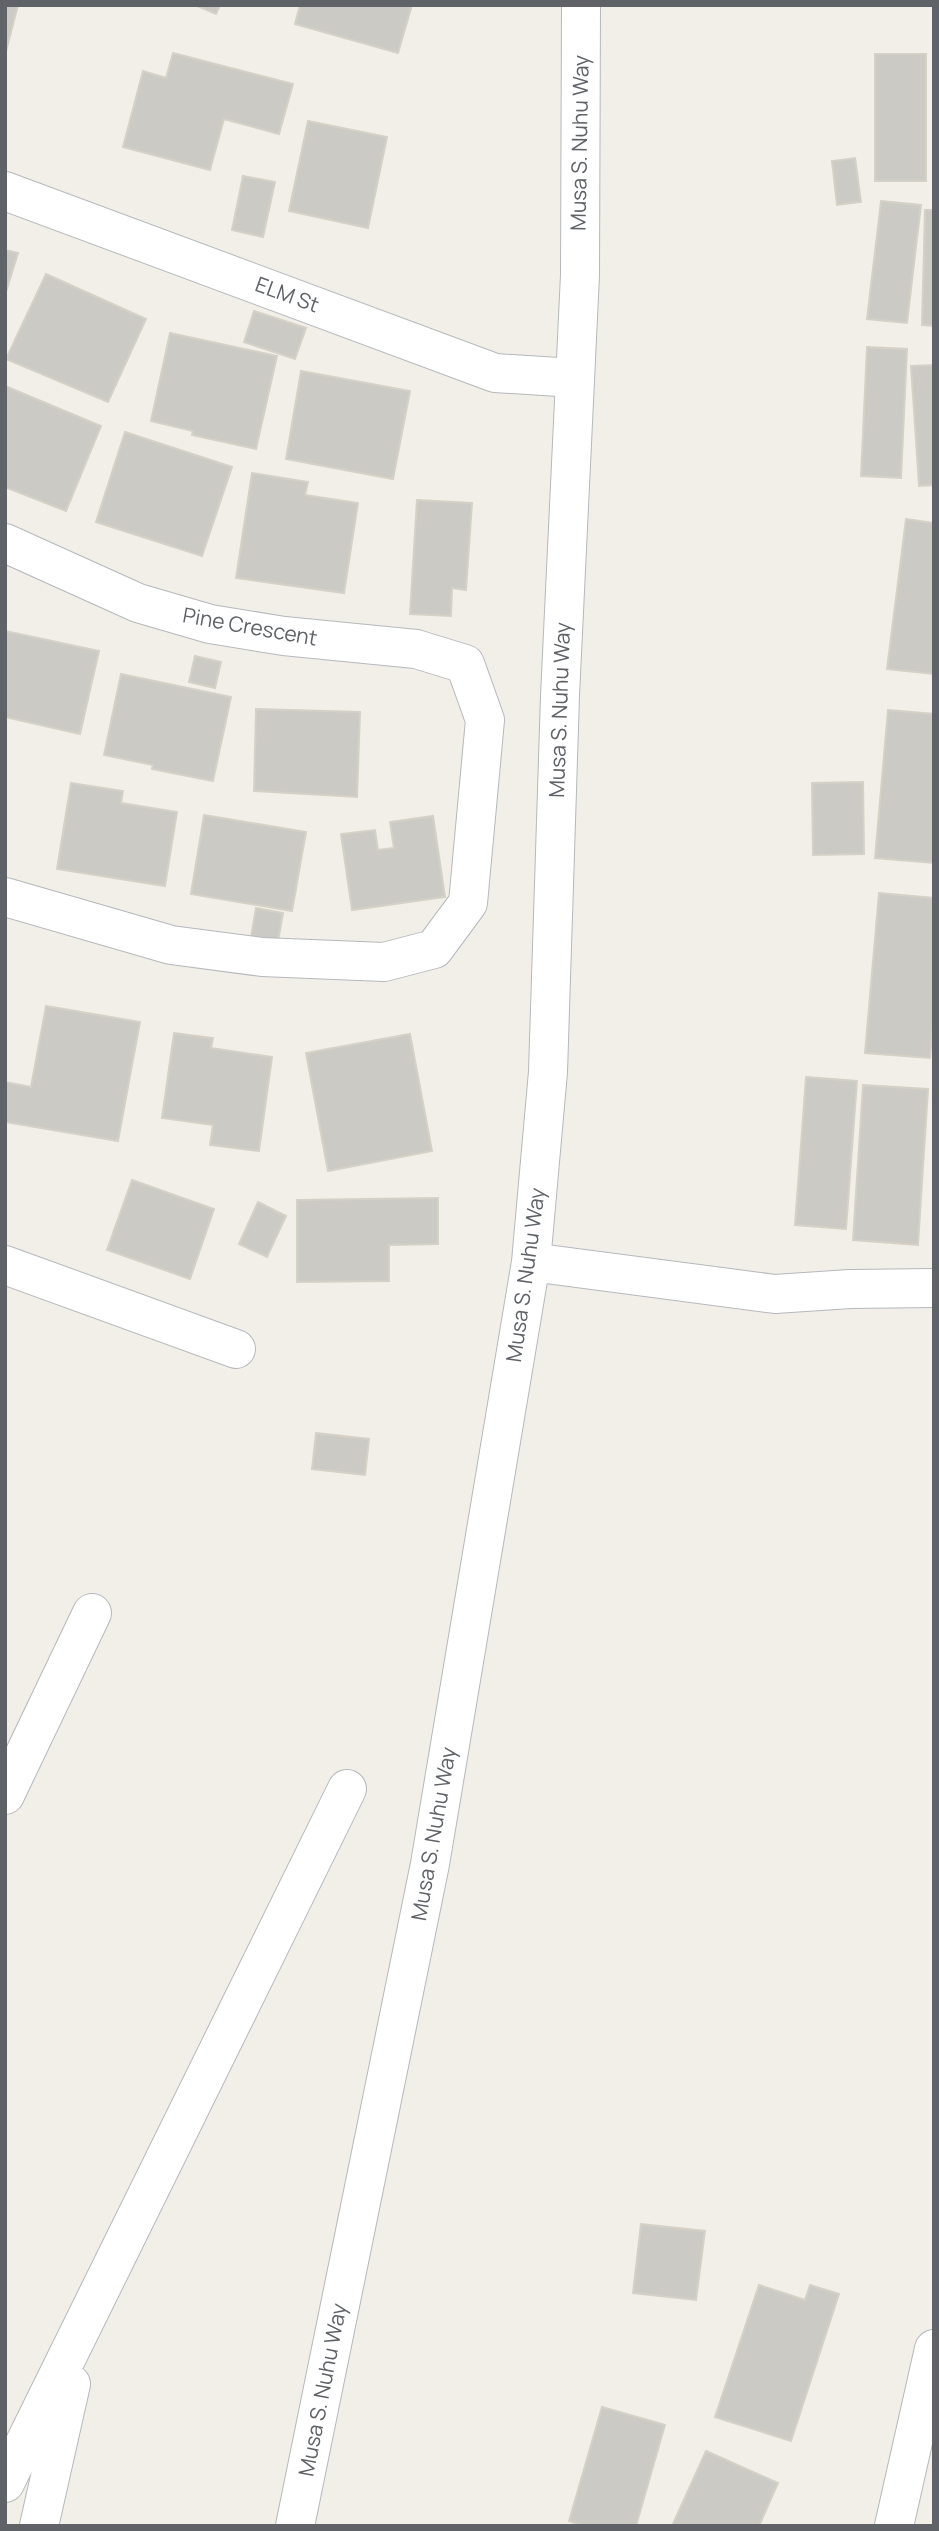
<svg xmlns="http://www.w3.org/2000/svg" width="939" height="2531" font-family="Manrope,sans-serif">
  <rect width="100%" height="100%" fill="#f1efe8"/>
  <path fill="#cccac5" stroke="#d6d1c6" stroke-width="2" d="M5 5H18L5 55Z
    M195 5H220L216 14Z
    M300 5H412L398 53 295 24Z
    M173 53 293 84 279 134 224 119 210 170 123 147 143 71 166 78Z
    M875 54H926V181H875Z
    M308 121 387 137 368 228 289 211Z
    M855 158 861 202 837 205 832 161Z
    M243 176 275 182 263 237 232 230Z
    M881 201 921 205 907 323 867 319Z
    M925 210H934V326L922 325Z
    M5 250 18 253 5 295Z
    M46 274 146 319 108 402 6 359Z
    M254 311 306 328 295 359 244 342Z
    M170 333 277 356 256 449 192 435 193 431 151 421Z
    M867 347 907 349 901 478 861 476Z
    M934 365V485L919 486 911 366Z
    M301 371 410 391 393 479 286 459Z
    M5 386 101 426 66 511 5 487Z
    M125 432 232 467 202 556 96 522Z
    M252 473 308 482 305 495 358 503 344 593 236 578Z
    M417 500 472 503 466 590 452 588 451 616 410 614Z
    M906 519 934 523V674L887 669Z
    M5 631 99 651 80 734 5 717Z
    M195 656 221 662 215 688 189 682Z
    M121 674 231 697 213 781 152 769 153 765 104 755Z
    M256 709 360 712 357 797 254 791Z
    M888 710 934 714V863L875 858Z
    M863 782 864 854 813 855 812 783Z
    M71 783 123 791 121 803 177 812 165 886 57 869Z
    M204 815 306 832 292 911 191 894Z
    M433 816 445 897 352 910 341 834 375 830 378 850 394 848 390 822Z
    M879 893 934 898V1013L930 1058 865 1053Z
    M256 908 283 913 278 941 251 937Z
    M46 1006 140 1022 118 1141 5 1122V1082L31 1087Z
    M174 1033 213 1038 211 1048 272 1057 259 1151 210 1145 213 1125 162 1118Z
    M410 1034 432 1151 328 1171 306 1053Z
    M806 1077 857 1081 846 1229 795 1225Z
    M863 1085 928 1089 918 1245 853 1240Z
    M132 1180 214 1209 190 1279 107 1250Z
    M438 1198V1244L389 1245V1281L297 1282V1200Z
    M258 1202 286 1216 267 1257 239 1244Z
    M316 1433 369 1439 365 1475 312 1469Z
    M641 2224 705 2231 696 2300 633 2293Z
    M759 2285 805 2300 810 2285 839 2294 791 2441 715 2417Z
    M602 2407 665 2425 636 2526H584L569 2521Z
    M706 2451 778 2483 759 2526H672Z"/>
  <g fill="none" stroke-linecap="round" stroke-linejoin="round">
    <defs>
      <path id="minor" d="M5 191 495 373 574 378
        M5 543 138 603 210 624 284 636 416 649 465 664 485 720 468 903 434 949 384 962 262 957 171 945 5 897
        M531 1262 775 1294 850 1289 934 1288
        M5 1265 236 1349
        M5 1795 92 1613
        M5 2483 347 1789
        M39 2526 71 2384
        M295 2526 430 1864 531 1262 548 1072 560 696 580 275 581 5
        M894 2526 934 2349"/>
    </defs>
    <use href="#minor" stroke="#b5b8bc" stroke-width="40"/>
    <use href="#minor" stroke="#fff" stroke-width="38"/>
  </g>
  <g text-anchor="middle" stroke-width="6" stroke-linejoin="round" paint-order="stroke">
    <g font-size="21" fill="#5f6368" stroke="#fff">
      <text transform="translate(580 143) rotate(-89)" y="7">Musa S. Nuhu Way</text>
      <text transform="translate(287 295) rotate(20)" y="7">ELM St</text>
      <text transform="translate(250 627) rotate(10)" y="7">Pine Crescent</text>
      <text transform="translate(560 710) rotate(-88)" y="7">Musa S. Nuhu Way</text>
      <text transform="translate(526 1275) rotate(-82)" y="7">Musa S. Nuhu Way</text>
      <text transform="translate(434 1834) rotate(-80)" y="7">Musa S. Nuhu Way</text>
      <text transform="translate(323 2390) rotate(-79)" y="7">Musa S. Nuhu Way</text>
    </g>
  </g>
  <rect width="939" height="2531" fill="none" stroke="#5f6368" stroke-width="14"/>
</svg>
